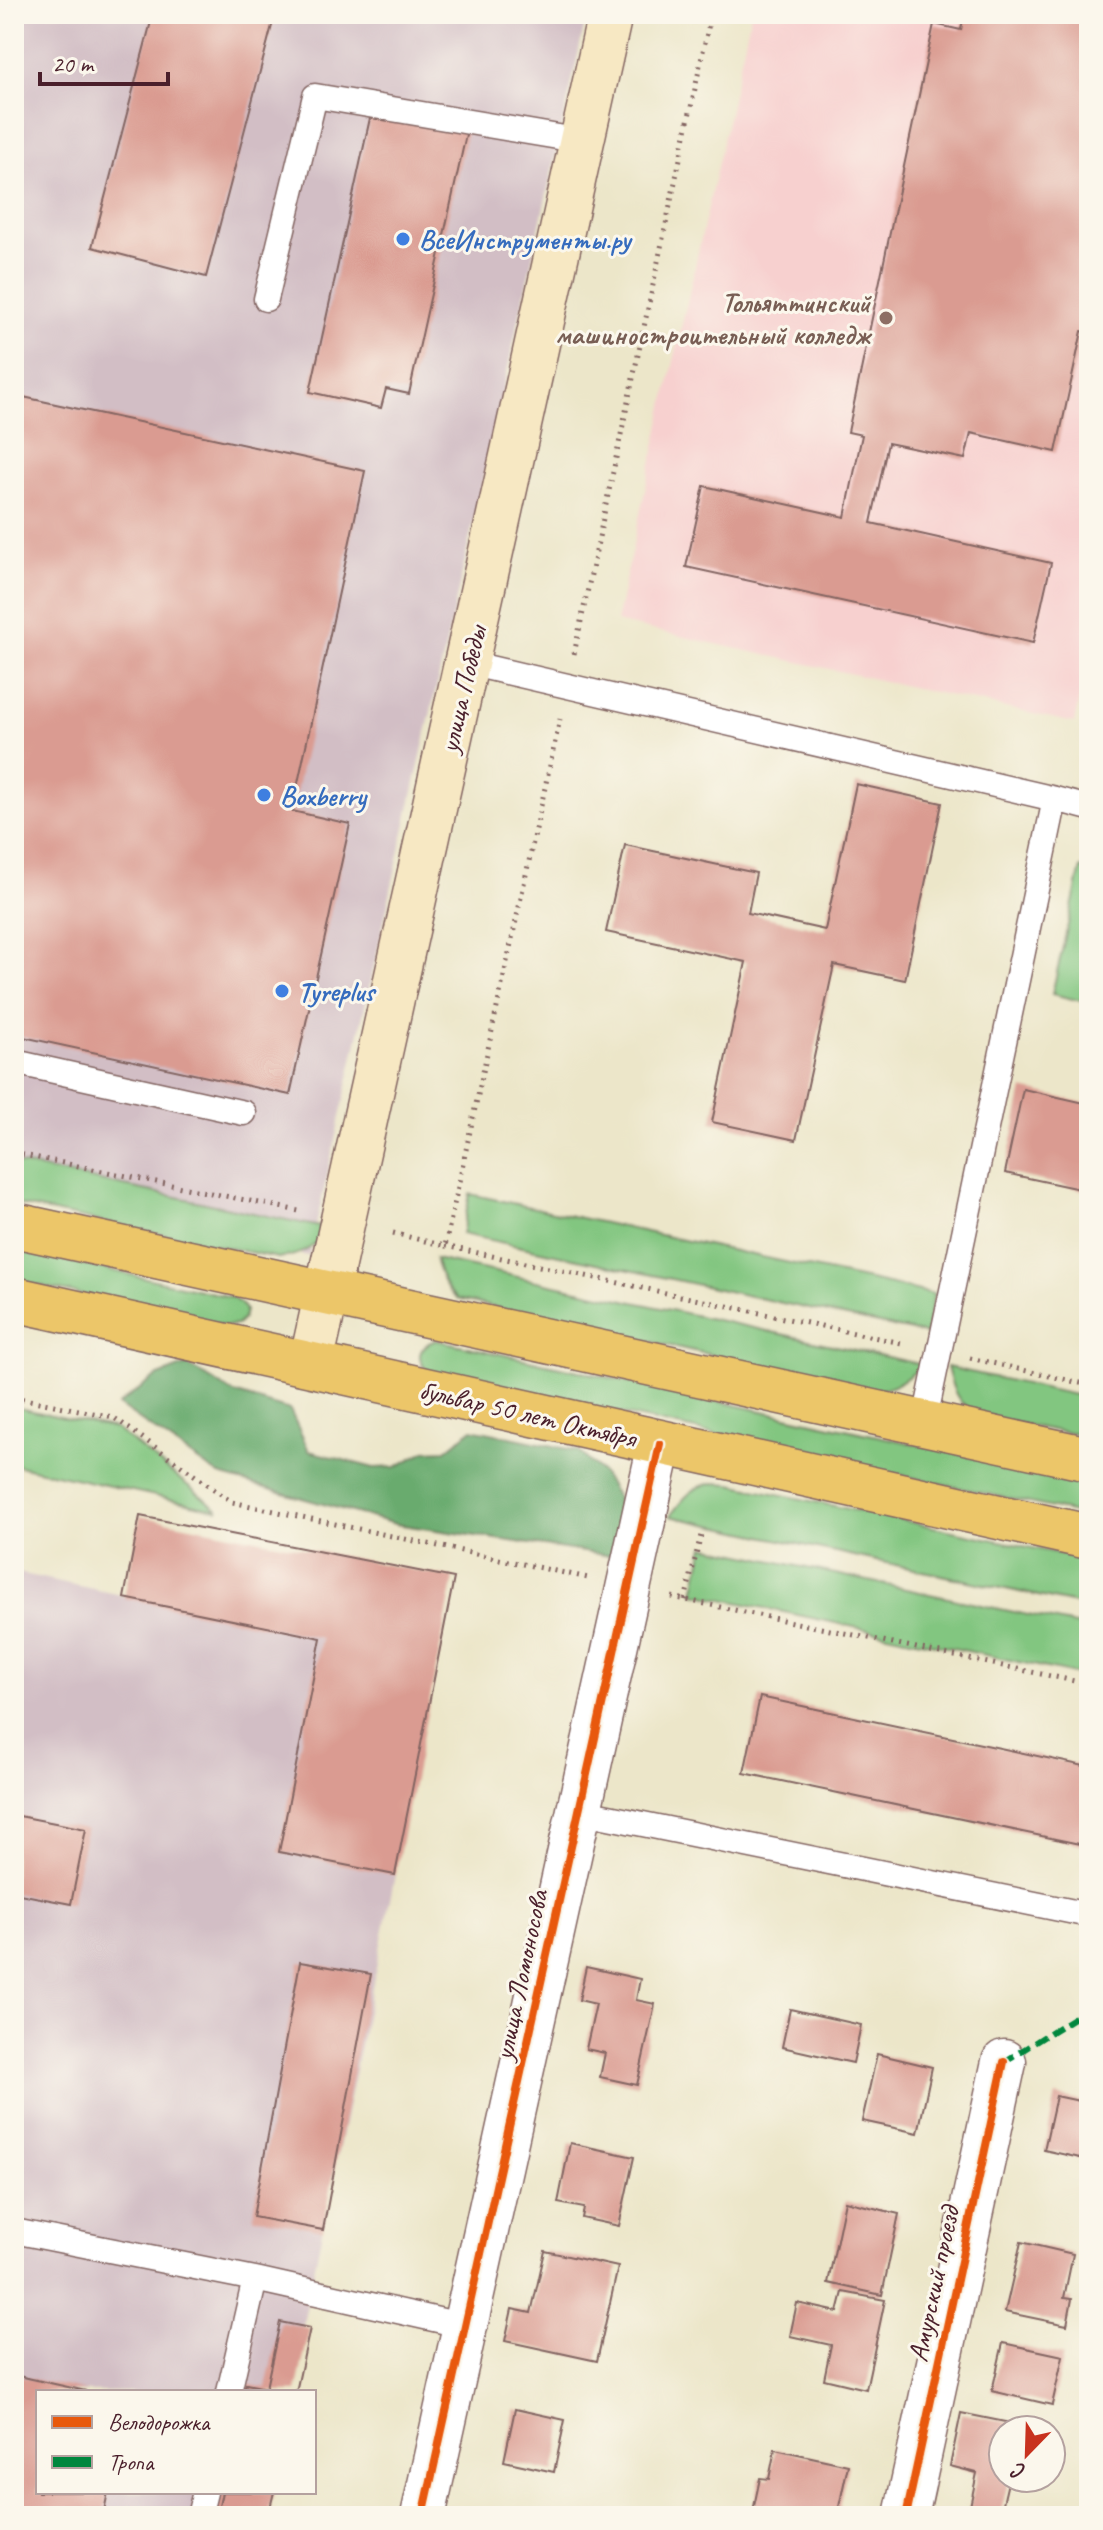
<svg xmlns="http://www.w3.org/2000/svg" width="1103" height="2530" font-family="Caveat,sans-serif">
  <rect width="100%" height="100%" fill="#fbf7ec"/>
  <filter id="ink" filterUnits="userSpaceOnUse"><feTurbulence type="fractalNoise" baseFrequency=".0125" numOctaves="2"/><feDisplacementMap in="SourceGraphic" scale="16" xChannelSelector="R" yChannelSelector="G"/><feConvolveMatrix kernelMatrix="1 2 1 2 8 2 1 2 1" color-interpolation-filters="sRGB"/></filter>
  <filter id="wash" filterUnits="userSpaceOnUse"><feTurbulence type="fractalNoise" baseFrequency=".006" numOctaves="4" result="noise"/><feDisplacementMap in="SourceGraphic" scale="32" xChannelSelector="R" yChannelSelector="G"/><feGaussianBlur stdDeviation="1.8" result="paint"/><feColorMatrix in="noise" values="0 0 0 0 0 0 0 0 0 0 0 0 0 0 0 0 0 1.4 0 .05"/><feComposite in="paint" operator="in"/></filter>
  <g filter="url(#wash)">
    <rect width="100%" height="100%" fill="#ece6c9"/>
    <path fill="#f7d0cf" d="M751 14H1089V650L1074 723 616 622Z"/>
    <path fill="#d2bec5" d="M14 14H587L309 1256 14 1190Z
      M14 1572 321 1638 279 1852 395 1875 289 2392H38V2492H268L263 2516H14Z"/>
    <path fill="#82c680" stroke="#667256" stroke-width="2" d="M1081 868 1089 870V1003L1052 994Z
      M14 1163 330 1229C316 1247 301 1256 278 1258L14 1204Z
      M470 1194 934 1294 926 1334 462 1234Z
      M14 1249 231 1297 241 1304 245 1310 243 1319 237 1325 225 1326 14 1280Z
      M435 1259 924 1365C906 1379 894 1389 871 1390L457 1299C444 1288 440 1275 435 1259Z
      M436 1340 1089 1482V1516L430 1372C414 1360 418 1346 436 1340Z
      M947 1367 1089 1398V1437C1062 1431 977 1420 961 1402 953 1392 950 1379 947 1367Z
      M14 1407 116 1429 219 1510 14 1465Z
      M712 1483 731 1484 1089 1560V1607L670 1516C683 1499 691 1487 712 1483Z
      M704 1546 1089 1628V1677L694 1593Z"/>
    <path fill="#69ab6e" stroke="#5a654c" stroke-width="2" d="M187 1365 234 1393 290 1410 309 1451 374 1468 396 1467 425 1451 446 1450 472 1429 578 1451 602 1473 617 1497 619 1521 611 1556 395 1524 219 1475 118 1405 156 1377Z"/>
    <g id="blocks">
      <path fill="#da9b91" d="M153 14H275L206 277 92 247Z
        M964 14H1089V332L1082 331 1056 452 971 433 965 459 888 443 871 523 1051 563 1033 643 686 567 704 486 845 517 862 435 848 432 934 24 961 30Z
        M372 109 467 130 409 394 386 389 381 408 310 392Z
        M14 395 365 471 292 811 350 824 290 1095 14 1035Z
        M856 784 942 803 905 980 834 965 796 1140 712 1122 746 962 606 932 625 845 756 873 748 913 825 930Z
        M1023 1089 1089 1104V1191L1005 1173Z
        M140 1516 454 1578 395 1875 279 1852 321 1638 124 1598Z
        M760 1697 1089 1767V1846L744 1773Z
        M14 1815 86 1829 71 1904 14 1893Z
        M300 1962 371 1974 323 2230 253 2217Z
        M586 1967 640 1979 636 2000 655 2004 637 2085 600 2077 605 2053 586 2049 596 2004 579 2000Z
        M790 2009 861 2025 853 2063 782 2047Z
        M877 2054 932 2067 918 2133 862 2121Z
        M1056 2096 1089 2103V2160L1044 2150Z
        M570 2143 634 2157 619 2226 582 2218 584 2208 558 2203Z
        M845 2201 899 2214 882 2295 828 2283Z
        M1021 2242 1073 2254 1064 2298 1072 2299 1067 2325 1005 2312Z
        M545 2251 618 2267 597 2361 505 2341 512 2309 531 2313Z
        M843 2292 885 2300 866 2389 824 2379 831 2345 790 2336 797 2303 838 2312Z
        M280 2322 310 2328 296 2392H244L246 2384 266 2388Z
        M1003 2343 1063 2356 1052 2405 992 2391Z
        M14 2375 86 2391 38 2392V2492H108L103 2516H14Z
        M515 2409 565 2420 554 2472 504 2461Z
        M961 2413 1020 2425 1019 2430H1003V2478H1009L1001 2512 1014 2516H968L977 2473 950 2466Z
        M775 2449 848 2465 837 2516H752L760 2478 769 2479Z
        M222 2492H274L268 2516 217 2515Z"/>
    </g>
  </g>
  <g filter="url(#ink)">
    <use href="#blocks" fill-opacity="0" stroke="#836562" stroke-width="2"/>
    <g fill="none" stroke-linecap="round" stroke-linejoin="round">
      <defs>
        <path id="service" d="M266 299 315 96 582 141
          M468 663 1055 799 924 1424
          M1055 799 1089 808
          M14 1062 244 1113
          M579 1811 1089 1915
          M14 2231 255 2279 465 2326
          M229 2392 255 2279
          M199 2516 205 2492"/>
        <path id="minor" d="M906 2516 1004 2062"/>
        <path id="tertiary" d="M423 2516 660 1444"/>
        <path id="secondary" d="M311 1364 610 14"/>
        <path id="primary" d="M14 1225 1089 1459
          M14 1299C373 1377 730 1459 1089 1537"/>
      </defs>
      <use href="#service" stroke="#836562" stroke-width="27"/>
      <use href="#minor" stroke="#836562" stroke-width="47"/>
      <use href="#tertiary" stroke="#836562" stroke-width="47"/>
      <use href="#secondary" stroke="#836562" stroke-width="47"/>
      <use href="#primary" stroke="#836562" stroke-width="47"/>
      <path stroke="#836562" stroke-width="5" stroke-dasharray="2 6" stroke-linecap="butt" d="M574 654 711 14
        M14 1153 299 1211
        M393 1233 445 1246 560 719
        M445 1246 906 1344
        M970 1358 1089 1385
        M14 1397 113 1417 232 1502 588 1578
        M672 1597 1089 1684
        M685 1600 701 1535"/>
      <use href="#service" stroke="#fff" stroke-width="24"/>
      <use href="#minor" stroke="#fff" stroke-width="44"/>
      <use href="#tertiary" stroke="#fff" stroke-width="44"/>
      <use href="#secondary" stroke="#f7e8c3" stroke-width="44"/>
      <use href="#primary" stroke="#ecc669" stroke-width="44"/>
      <path stroke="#00873e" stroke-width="6" stroke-dasharray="12 6" stroke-linecap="butt" d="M1004 2062 1089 2008"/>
      <defs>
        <path id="cycleway" d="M423 2516 660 1444
          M906 2516 1004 2062"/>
      </defs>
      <use href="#cycleway" stroke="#fbf7ec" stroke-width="13"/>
      <use href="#cycleway" stroke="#e8590c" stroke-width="8"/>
    </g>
  </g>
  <g fill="#3f7fe0" stroke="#fbf7ec" stroke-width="3">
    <circle cx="403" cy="239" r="8"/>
    <circle cx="264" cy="795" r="8"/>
    <circle cx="282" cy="991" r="8"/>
  </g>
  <circle fill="#8d6e63" stroke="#fbf7ec" stroke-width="3" cx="886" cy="318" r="8"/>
  <g text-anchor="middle" stroke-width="6" stroke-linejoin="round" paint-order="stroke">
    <g font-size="28" font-weight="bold" fill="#366cbe" stroke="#fbf7ec" text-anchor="start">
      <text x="419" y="249">ВсеИнструменты.ру</text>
      <text x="280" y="805">Boxberry</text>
      <text x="298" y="1001">Tyreplus</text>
    </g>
    <g font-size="28" font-weight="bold" fill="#785e54" stroke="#fbf7ec" text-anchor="end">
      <text x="870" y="312">Тольяттинский<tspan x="870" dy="32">машиностроительный колледж</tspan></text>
    </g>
    <g font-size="28" fill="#4a1f2b" stroke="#fbf7ec">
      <text transform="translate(462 689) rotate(-77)" y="10">улица Победы</text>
      <text transform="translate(528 1413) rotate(13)" y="10">бульвар 50 лет Октября</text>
      <text transform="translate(520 1975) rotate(-78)" y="10">улица Ломоносова</text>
      <text transform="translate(933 2284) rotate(-78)" y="10">Амурский проезд</text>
    </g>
  </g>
  <rect width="1103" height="2530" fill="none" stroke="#fbf7ec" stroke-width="48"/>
  <rect x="36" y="2390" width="280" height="104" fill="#fbf7ec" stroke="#b4a19f" stroke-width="2"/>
  <rect x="52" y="2416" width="40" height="12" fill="#e8590c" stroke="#b4a19f" stroke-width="2"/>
  <text x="108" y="2430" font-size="24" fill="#4a1f2b">Велодорожка</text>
  <rect x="52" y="2456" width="40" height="12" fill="#00873e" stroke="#b4a19f" stroke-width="2"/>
  <text x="108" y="2470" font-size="24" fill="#4a1f2b">Тропа</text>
  <g transform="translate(1027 2454) rotate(203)"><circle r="38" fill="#fbf7ec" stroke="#b4a19f" stroke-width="2"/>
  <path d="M0-6L14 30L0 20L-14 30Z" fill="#c8321e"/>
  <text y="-12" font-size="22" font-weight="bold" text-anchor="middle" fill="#4a1f2b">С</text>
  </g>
  <path d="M40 72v12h128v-12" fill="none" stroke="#4a1f2b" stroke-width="4"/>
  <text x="52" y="72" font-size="24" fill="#4a1f2b" stroke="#fbf7ec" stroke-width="6" paint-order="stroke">20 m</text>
</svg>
